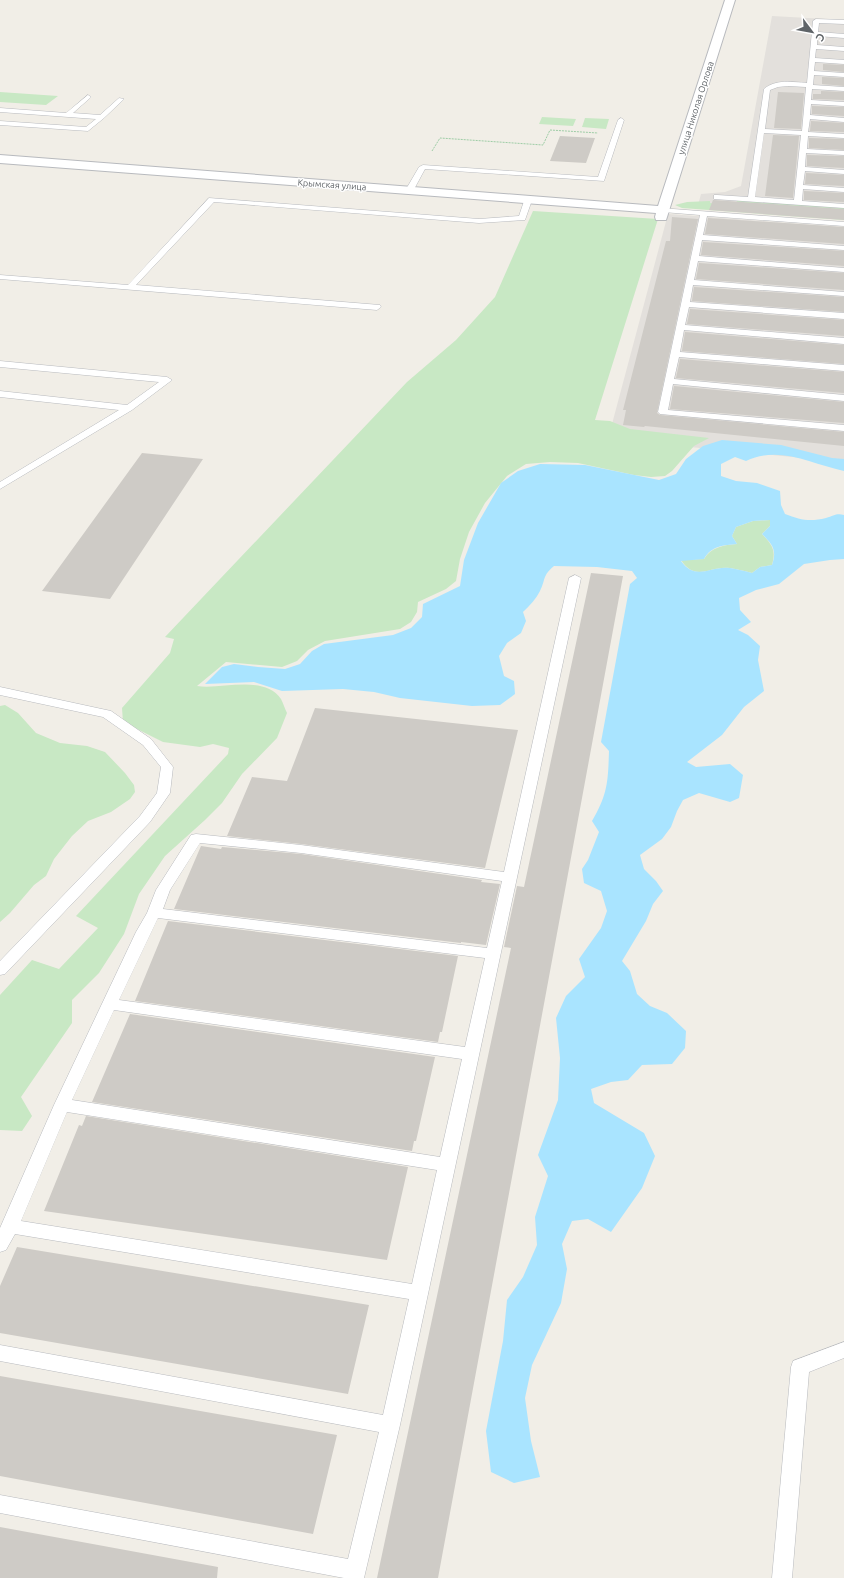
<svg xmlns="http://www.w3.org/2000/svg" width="844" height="1578" font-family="Ubuntu,sans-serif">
  <rect width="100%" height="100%" fill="#f1eee7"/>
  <path fill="#e3e0dc" d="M772 16 844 20V212L698 205 701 194 725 192 741 186Z
    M668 214 844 227V462L608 439Z"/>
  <path fill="#c8e8c4" d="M0 92 58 96 46 105 0 102Z
    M542 117 576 119 573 126 539 124Z
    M585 118 609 119 606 129 582 127Z
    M737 200 844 208V220L682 208 675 205 687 202 710 201V203L736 206Z
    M533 211 658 219 595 420 610 421 630 429 709 438 694 446 672 471 665 476 651 477 634 475 578 463 550 462 526 464 507 476 485 503 469 532 460 559 456 581 446 589 418 602 417 612 411 622 400 629 325 641 308 650 297 661 282 667 226 662 197 686C221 690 264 674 281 699 283 703 285 709 287 713L277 738 242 774 222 803 205 820 165 856 139 894 124 934 99 973 72 1000V1023L21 1097 32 1116 22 1131 0 1130V995L32 960 59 969 98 928 76 916 228 754 229 748 213 744 200 747 163 742 123 722 122 708 170 653 174 639 165 637 407 382 456 340 495 297Z
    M770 520V526L762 534C773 546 776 550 772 565L760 567 752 573C745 571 737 569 730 568 710 565 696 583 681 560L704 559C711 547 724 545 737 544L732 536 736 527 753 521Z
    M5 705 18 713 36 733 60 743 87 746 105 752 125 773 134 785 135 792 130 799 111 812 88 821 72 836 54 859 46 876 34 885 10 913 0 922V706Z"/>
  <path fill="#a9e4ff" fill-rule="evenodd" d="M722 440 781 445 832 458 844 459V471C811 464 780 445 746 461L735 457 721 464V476L736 481 757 483 780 491 781 505 785 514C800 520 810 522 826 518 834 516 836 513 844 515V559L830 560 804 564 779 584 756 590 739 598 740 610 751 622 738 630 748 635 760 646 758 660 764 691 744 707 722 735 687 762 696 767 730 764 743 775 739 798 730 802 699 793 683 800 677 811 671 827 662 839 640 855 644 869 656 881 663 891 653 904 646 921 622 961 630 971 637 994 650 1006 667 1013 686 1031 685 1048 672 1064 642 1065 628 1080 611 1082 591 1089 594 1103 644 1133 655 1156 642 1188 611 1232 588 1219 572 1221 562 1244 567 1269 561 1303 532 1365 525 1398 531 1441 540 1477 514 1483 491 1472 486 1431 503 1341 507 1300 523 1277 537 1245 535 1217 548 1176 538 1155 558 1100 560 1058 556 1018 566 996 585 977 579 959 601 928 607 911 601 891 584 883 582 869 588 860 599 832 592 821C608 794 608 781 609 751L601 742 630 584 637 578 632 571 597 567 554 566C542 576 546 579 540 591 536 599 530 605 523 612L526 621 521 633 507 643 499 656 504 676 514 681 515 694 500 705 472 706 400 698 374 692 343 689 282 691 254 682 205 684 222 667 234 664 258 667 285 669 300 664 312 651 324 644 393 635 411 628 422 617 423 604 460 586 464 560 478 523 501 483 518 471 540 464 585 465 659 480 676 474 686 459 703 446ZM770 520V526L762 534C773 545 777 550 772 565L760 567 752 573C745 571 737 569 730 568 711 565 696 582 681 561L704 559C711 546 724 545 737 544L732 536 736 527 753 521Z"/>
  <path fill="#cecbc6" d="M823 64 844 65V72L823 70Z
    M822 77 844 78V86L822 84Z
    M821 91 844 92V100L813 99V94H821Z
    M778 92 804 93 801 129 774 128Z
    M812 106 844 107V116L812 114Z
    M811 121 844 123V132L810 131Z
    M773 135 799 136 793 198 765 196Z
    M560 136 595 138 586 163 550 161Z
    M809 138 844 139V150L809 148Z
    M807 155 844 156V168L807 166Z
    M806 173 844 175V186L805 184Z
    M804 191 844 193V202L804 200Z
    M713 200 844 209V220L709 210Z
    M672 217 698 219 657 413 660 415 844 432V446L645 426 644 427 623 425 626 410H623L666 241H670Z
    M708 218 844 227V244L705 234Z
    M703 242 844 251V266L701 255Z
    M699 263 844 273V290L696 279Z
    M694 287 844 297V312L692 301Z
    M690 309 844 320V336L687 324Z
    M685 332 844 345V364L682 351Z
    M680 359 844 372V393L676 378Z
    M674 386 844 402V423L670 409Z
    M142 453 203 459 110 599 42 591Z
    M591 573 623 576 438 1578H377L511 948 504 947 517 886 524 887Z
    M315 708 518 730 485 868 301 844 227 836 252 777 287 781Z
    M201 846 221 849 222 847 301 854 482 880 481 882 500 884 486 945 461 942V943L174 909Z
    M168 921 458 956 442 1032H440L438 1042 135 1001Z
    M130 1014 435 1057 416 1141H414L412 1151 92 1102Z
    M86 1116 408 1167 387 1260 44 1211 79 1125 82 1126Z
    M17 1247 369 1305 348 1394 0 1333V1286Z
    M0 1376 337 1435 313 1534 0 1476Z
    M0 1527 218 1567 217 1578H0Z"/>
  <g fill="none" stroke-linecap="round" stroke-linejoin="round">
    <defs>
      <path id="lane" d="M816 19 844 20V24L819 23 818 32 844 34V38L817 36V45L844 47V51L816 49 815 58 844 60V64L815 62 814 71 844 73V77L814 75 813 85 844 87V91L812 89 811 100 844 102V106L811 104 810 115 844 118V122L810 119 808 132 844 134V138L808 136 807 149 844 151V155L806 153 805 167 844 170V174L805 171 803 185 844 188V192L803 189 802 201 844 204V208L714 199V195H717L748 197 764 89C775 79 793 82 807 83L813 21ZM788 86 806 87 802 131 765 129 770 90 778 87ZM764 133 801 135 794 200 755 197Z
        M88 95 91 97 90 98 73 113 100 115 119 98 124 99 104 118 88 131 0 125V121L86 127 96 119 0 112V108L66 113Z
        M621 118 624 120 604 181 425 169 412 193H409L405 191 419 167 423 165 598 177 618 120Z
        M209 198 479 219 519 216 525 198H528L532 200 525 220 479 223 214 202 136 285 380 305 381 307 377 310 0 279V275L128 285Z
        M660 208 844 222V226L707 216 703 235 844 246V250L702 240 699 256 844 268V272L698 261 694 280 844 292V296L693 285 690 302 844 313V319L689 307 685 325 844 338V344L684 330 680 352 844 365V371L679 357 674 379 844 395V401L673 384 668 410 844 425V431L660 414 658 412 700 215 663 212 659 210Z
        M0 361 167 377 172 380 132 410 0 489V482L119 410 0 397V391L127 405 159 382 0 367Z
        M575 575 581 578 400 1425 364 1578H344L0 1513V1495L348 1559 379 1432 0 1361V1345L383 1415 409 1299 15 1234 6 1250 0 1252V1228L54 1105 136 932 147 913 156 890 191 835 196 834 301 845 504 872 569 578ZM200 843 301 853 502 881 487 948 163 909 170 890ZM158 918 485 958 465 1047 119 1000ZM114 1010 462 1059 440 1157 72 1100ZM67 1112 437 1170 412 1284 21 1221Z
        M0 687 111 711 151 739 173 767 170 793 150 822 5 974 0 975V961L140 816 157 793 161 767 143 745 103 717 0 695Z
        M844 1342V1358L809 1372 792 1578H772L791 1367 793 1361Z"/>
      <path id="street" d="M725 0H735L667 217 666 220H656L655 217 656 213 0 163V155L658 206Z"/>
    </defs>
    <use href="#lane" stroke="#b8babe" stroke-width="1"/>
    <use href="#street" stroke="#b8babe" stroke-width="2"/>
    <path stroke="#9ecda6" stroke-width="1" stroke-dasharray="2 1" stroke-linecap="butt" d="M432 151 440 138 543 145 550 130 598 133"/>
    <use href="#lane" fill="#fff" fill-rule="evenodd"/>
    <use href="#street" fill="#fff" fill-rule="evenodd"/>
  </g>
  <g text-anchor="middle" stroke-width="3" stroke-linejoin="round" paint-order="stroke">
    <g font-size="9" fill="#5f6468" stroke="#fff">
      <text transform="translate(696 108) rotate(-72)" y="3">улица Николая Орлова</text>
      <text transform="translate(332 185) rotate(4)" y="3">Крымская улица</text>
    </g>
  </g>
  <g transform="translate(812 32) rotate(122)" stroke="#ffffff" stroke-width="3" paint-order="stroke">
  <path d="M0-3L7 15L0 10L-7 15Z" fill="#5f6468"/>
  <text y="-6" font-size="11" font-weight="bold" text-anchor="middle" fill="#5f6468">С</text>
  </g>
</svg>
